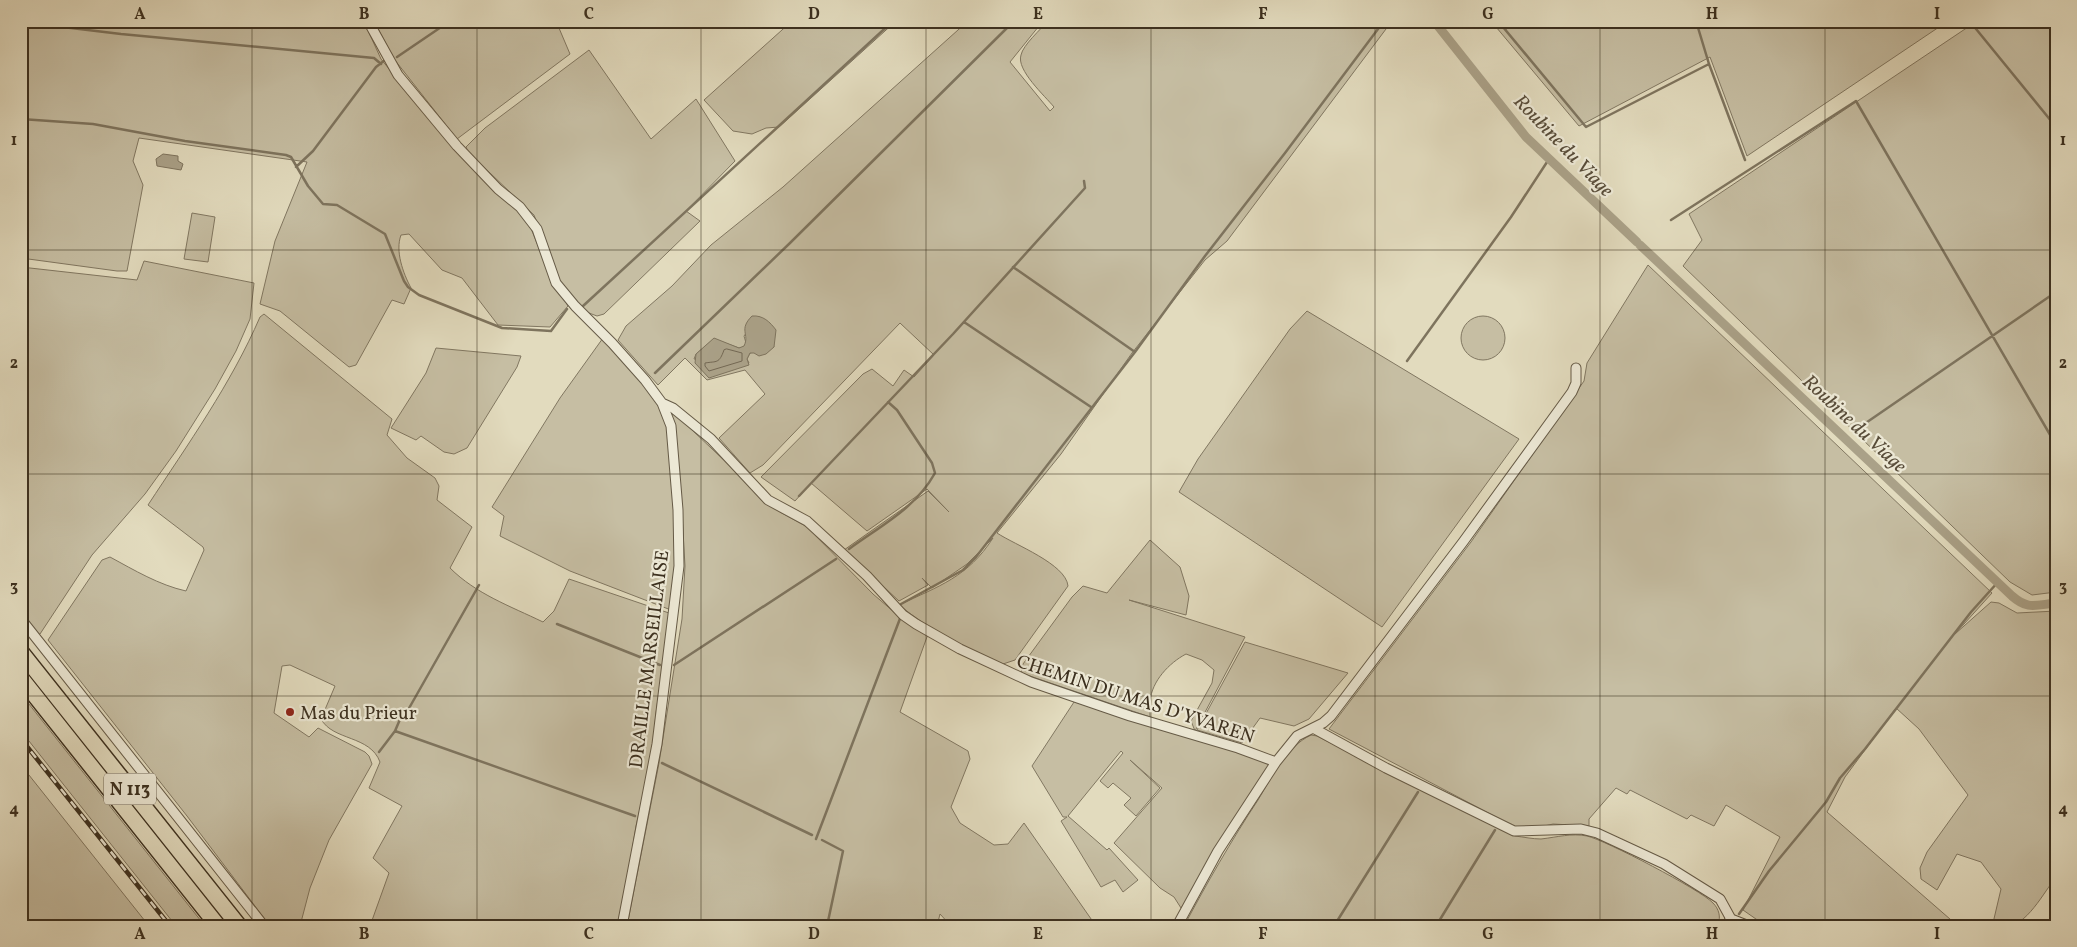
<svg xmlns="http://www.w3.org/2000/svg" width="2077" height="947" font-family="Vollkorn,serif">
  <rect width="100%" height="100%" fill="#e2dbbe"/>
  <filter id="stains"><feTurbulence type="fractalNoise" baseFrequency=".004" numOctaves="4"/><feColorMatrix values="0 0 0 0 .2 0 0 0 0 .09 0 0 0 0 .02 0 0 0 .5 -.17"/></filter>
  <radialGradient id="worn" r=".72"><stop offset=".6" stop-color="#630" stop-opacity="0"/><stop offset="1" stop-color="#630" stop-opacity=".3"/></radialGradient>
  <path fill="#c6bea3" stroke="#817761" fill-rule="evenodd" d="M21 21H337L365 24 381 59 458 154 513 204 528 221 547 268 568 306 550 327 498 325 462 278 442 270 409 234 401 235C395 251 403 273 411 288L404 304 392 300 356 365 349 367 280 311 260 304 275 241 307 162 139 138 133 161 143 185 127 271H117L21 258Z
    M374 21H556L570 54 457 139 394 59Z
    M792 21H896L779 127 766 128 752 134 733 131 704 100Z
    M968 21H1043L1010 62 1050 111 1054 107C1045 96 1016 70 1021 55 1023 45 1041 29 1048 21H1392L1227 241 1205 260 1132 353 1061 454 997 533C1015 545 1066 564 1068 586L1015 660 1003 664C964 648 933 632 899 605 939 586 968 577 993 538L967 564 932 588 922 578 928 585 899 601 844 550 928 491 949 512 927 489 867 531 811 483 795 501 761 477 863 374 872 369 893 386 904 370 914 377 934 355 900 323 763 465 750 473 719 438 765 394 745 370 707 380 685 358 658 385 618 340 626 326 672 286 711 245 783 187ZM759 316 774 347 750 353 747 359 749 363 694 359 696 354 714 339 739 348 744 347 746 343 744 336Z
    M1491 21H1948L1747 156 1710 57 1579 126Z
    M1977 21H2056V592L2032 595 2010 582 1683 266 1702 240 1689 214Z
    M589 50 651 139 696 99 735 161 686 211 700 221 604 314 597 316 589 313 576 303 559 280 534 215 468 152 466 147 485 128Z
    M192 213 215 217 208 262 184 259Z
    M144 261 254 283 250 319 236 351 215 389 176 451 145 494 92 555 40 634 37 635 21 613V267L137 280Z
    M1648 265 1992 593 1955 634 1991 602 1999 603 2017 613 2056 611V882L2051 884C2039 900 2018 939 1993 923L2001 889 1981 862 1957 854 1937 890 1921 879 1920 868 1927 852 1968 795 1919 729 1896 708 1845 777 1827 812 1958 926H1766L1743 910 1780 837 1726 805 1714 826 1691 815 1687 819 1630 790 1627 794 1616 788 1589 819V826L1553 824 1532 829 1515 827 1329 729 1471 542 1584 381 1587 363Z
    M1307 311 1519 439 1382 627 1179 492 1198 459 1290 329Z
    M264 314 392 419 387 435 407 458 435 478 439 486 437 500 472 527 450 568C476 594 510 606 543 622L554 611 569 579 669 613V623L656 713 652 757 636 826 620 926H370L389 873 373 858 402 806 369 788 380 762C370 735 333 741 321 719L335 686 290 665 282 666 274 713 309 737 318 728 365 752 369 756 372 764 329 840 310 888 300 926H270L187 816 48 640 102 560 110 557C134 570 159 585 186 591L204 550 203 547 148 505C188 444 231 384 260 317Z
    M1461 338a22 22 0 1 1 44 0a22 22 0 1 1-44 0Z
    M603 338 654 395 667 425 671 460 676 558 671 610 570 571 500 536 504 516 492 507 560 398Z
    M436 348 521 356 517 367 467 448 454 454 444 452 421 436 416 440 391 428 426 373Z
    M674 413 766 500 780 512 807 527 873 594 901 618 928 634 900 712 968 751 970 759 951 807 960 823 994 845 1008 844 1024 823 1096 926H951L940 914 937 926H627L659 763 682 619 685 566 682 515 671 414Z
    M1150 540 1180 567 1189 596 1186 615 1129 600 1245 637 1195 731 1191 721 1212 683 1214 670 1202 660 1186 654C1169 663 1152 681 1150 701 1149 706 1150 712 1150 717L1021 673 1023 664 1072 597 1083 586 1107 593Z
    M1245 642 1348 673 1309 719 1294 726 1260 718 1242 743 1197 730Z
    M21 694 205 926H176L21 731Z
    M1076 699 1146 724 1221 746 1268 763 1269 766 1191 895 1181 908 1174 897 1160 888 1114 843 1162 788 1130 760 1160 788 1136 816 1124 805 1131 798 1113 783 1108 788 1100 781 1123 753 1121 751 1068 816 1107 850 1109 848 1138 880 1123 892 1115 880 1101 887 1061 821 1067 817H1063L1032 766Z
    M1311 735 1317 736 1515 836C1523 837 1533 839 1541 839 1558 837 1571 833 1587 836 1605 840 1701 890 1713 903 1719 909 1721 917 1718 924L1184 926C1207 883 1231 841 1258 800 1272 777 1286 747 1311 735Z
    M21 765 149 926H21Z"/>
  <path fill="#aaa188" stroke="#7e745e" d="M163 154 178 156V161L183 164 181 170 157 166 156 159Z
    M752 316C763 315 770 322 776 330L774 347 766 354 759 356 754 353H750L747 359 749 365 709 378 695 363 696 354 714 338 739 348 744 346C750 334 738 330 752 316Z"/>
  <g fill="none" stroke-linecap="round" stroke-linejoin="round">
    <path stroke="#736854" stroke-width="1" d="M727 349 742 353V361L709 371 705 366V363C717 361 719 364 724 350Z"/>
    <path stroke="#7e745e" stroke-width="2.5" d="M1498 21 1586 127 1709 64
      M1696 21 1709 64 1745 160
      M1976 21 1972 24 2056 127
      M21 22 121 34 374 58 381 64
      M1505 29 1519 21
      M397 57 450 21
      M21 119 93 124 185 141 286 155 291 157 308 186 323 204 337 205 385 234 404 281 408 287 419 295 502 328 551 331 567 309
      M296 167 313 151 376 67 385 60
      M1671 220 1856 101 2056 445
      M1013 267 1135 352
      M583 306 893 21
      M964 322 1091 407
      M1407 361 1511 217 1549 159
      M655 373 790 243 1014 21
      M1857 429 2056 292
      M1846 439 1847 438
      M799 496 953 334 1085 188 1084 181
      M849 549C880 526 915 509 935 473L932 463 897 410 888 402
      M901 604 963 570 976 557 1135 352 1205 256 1285 153 1384 21
      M557 624 660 665
      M674 665 836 559
      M395 731 635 816
      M379 752 395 731 404 710H408L479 585
      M662 763 812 835
      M816 839 901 616
      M822 840 843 851 827 926
      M1739 914 1769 871 1826 802 1840 778 1865 749 1971 612 1998 582
      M1334 926 1418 792
      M1436 926 1495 830"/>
    <path stroke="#aaa188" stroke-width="9" d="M1434 21 1526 137 1637 242
      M1640 245 2012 596C2028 610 2035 605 2056 603"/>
    <defs>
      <path id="street" d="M368 21 398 75 457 146 498 189 520 207 537 229 556 283 575 306 612 343 645 380 662 403 671 426 678 510 679 566 657 744 622 926
        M662 403 673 408 711 439 768 500 807 521 867 576 903 615 916 624 960 649 1031 682 1130 716 1238 748 1276 762
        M21 619 264 926
        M1313 728 1386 768 1514 831 1581 829 1597 833 1664 864 1720 899 1731 919
        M1177 926 1218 851 1276 762 1297 736 1323 723 1331 716 1463 542 1572 392 1576 383V368
        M1725 926 1731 919 1749 926"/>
      <path id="highway" d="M21 652 239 926
        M21 678 218 926"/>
    </defs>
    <use href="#street" stroke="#665b47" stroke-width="11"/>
    <use href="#highway" stroke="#3c301f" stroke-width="18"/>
    <use href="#street" stroke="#ece8d5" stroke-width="9"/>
    <use href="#highway" stroke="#e2dbbe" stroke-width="15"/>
    <defs>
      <path id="rail" d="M21 739 170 926"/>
    </defs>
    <use href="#rail" stroke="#3c301f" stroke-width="4.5"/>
    <use href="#rail" stroke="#ece8d5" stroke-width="2.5" stroke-dasharray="8" stroke-linecap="butt"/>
  </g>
  <path fill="none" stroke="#3c301f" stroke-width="1" stroke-opacity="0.55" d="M252 21V926M477 21V926M701 21V926M926 21V926M1151 21V926M1375 21V926M1600 21V926M1825 21V926M21 250H2056M21 474H2056M21 696H2056"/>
  <circle fill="#8f2418" stroke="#ece8d5" stroke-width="2" cx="290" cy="712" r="5"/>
  <g text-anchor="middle" stroke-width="4.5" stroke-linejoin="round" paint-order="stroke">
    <rect fill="#ece8d5" stroke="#716756" stroke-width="1" x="104" y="773.5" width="52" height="31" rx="4"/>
    <g font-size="18" font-weight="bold" fill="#3c301f">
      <text x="130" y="795">N 113</text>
    </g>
    <g font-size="19" fill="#3c301f" stroke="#ece8d5">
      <text transform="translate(648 659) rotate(-83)" y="7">DRAILLE MARSEILLAISE</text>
      <text transform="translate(1136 698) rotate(18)" y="7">CHEMIN DU MAS D'YVAREN</text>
    </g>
    <g font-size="19" fill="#3c301f" stroke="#ece8d5" text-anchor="start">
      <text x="300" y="719">Mas du Prieur</text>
    </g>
    <g font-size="20" font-style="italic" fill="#584c39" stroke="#ece8d5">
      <text transform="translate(1564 145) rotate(46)" y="7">Roubine du Viage</text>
      <text transform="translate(1855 423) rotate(43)" y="7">Roubine du Viage</text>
    </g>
  </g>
  <rect width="2077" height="947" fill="none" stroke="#e2dbbe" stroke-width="55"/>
  <rect x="28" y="28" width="2022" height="892" fill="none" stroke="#3c301f" stroke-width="2"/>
  <g font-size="16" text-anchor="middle" font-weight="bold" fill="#3c301f">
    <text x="140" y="19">A</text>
    <text x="364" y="19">B</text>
    <text x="589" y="19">C</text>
    <text x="814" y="19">D</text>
    <text x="1038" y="19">E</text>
    <text x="1263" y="19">F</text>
    <text x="1488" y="19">G</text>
    <text x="1712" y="19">H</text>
    <text x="1937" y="19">I</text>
    <text x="14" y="145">1</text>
    <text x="2063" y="145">1</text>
    <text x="14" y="368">2</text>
    <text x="2063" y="368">2</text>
    <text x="14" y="591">3</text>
    <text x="2063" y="591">3</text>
    <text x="14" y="814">4</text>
    <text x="2063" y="814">4</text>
    <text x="140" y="939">A</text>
    <text x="364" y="939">B</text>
    <text x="589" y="939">C</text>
    <text x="814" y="939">D</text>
    <text x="1038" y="939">E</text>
    <text x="1263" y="939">F</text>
    <text x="1488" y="939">G</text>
    <text x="1712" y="939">H</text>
    <text x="1937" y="939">I</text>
  </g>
  <rect width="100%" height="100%" filter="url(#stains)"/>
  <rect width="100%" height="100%" fill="url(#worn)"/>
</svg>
